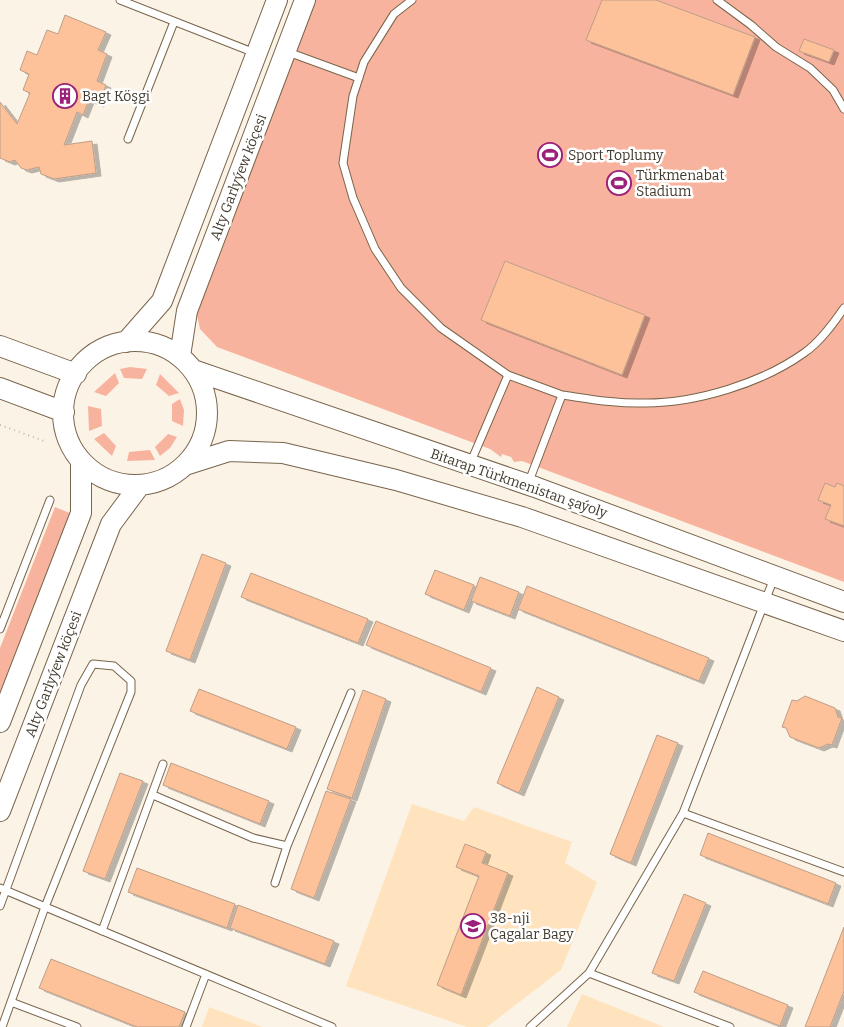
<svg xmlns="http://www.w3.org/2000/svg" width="844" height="1027" font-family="Bitter,serif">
  <defs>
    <filter id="shadow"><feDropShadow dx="5" dy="3" stdDeviation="0" flood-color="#0004"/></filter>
  </defs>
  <rect width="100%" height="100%" fill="#fcf3e7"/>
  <path fill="#fee3be" d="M412 804 464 821 474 807 572 842 565 863 597 882 561 970 487 1027H467L346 986Z
    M582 994 664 1027H567Z
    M209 1007 263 1027H202Z"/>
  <path fill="#f8b39e" d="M314 0H844V582L522 461 514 462 511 457 502 454 501 457 490 449 217 347 200 329 196 311Z
    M130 367 147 369 142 379 124 378 120 369Z
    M115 373 119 383 106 396 94 392Z
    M160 374 179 393 169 396 156 385Z
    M180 399 184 410 183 426 172 421V404Z
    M88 406 101 409 102 426 89 431Z
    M104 433 116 446 112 456 94 439Z
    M168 434 177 437 170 448 160 456 155 447Z
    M150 450 155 460 127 461 129 452Z
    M55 507 72 514 0 701V648Z"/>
  <path fill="#fdc299" stroke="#bd9e89" filter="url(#shadow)" d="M602 0H656L755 37 733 95 586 40Z
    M65 15 106 32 98 50 107 54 97 81 106 85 99 104 89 100 83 115 77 112 64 145 92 141 96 173 54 179 41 174 39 167 27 170 21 168 15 160 10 162 0 158V102L17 124 30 93 23 90 29 74 20 70 27 51 37 55 47 30 58 34Z
    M804 39 834 50 829 62 799 51Z
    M505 261 645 315 622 375 481 320Z
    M825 483 835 487 837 483 844 486V526L825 519 831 505 818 500Z
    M202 554 226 563 190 660 166 651Z
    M435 570 474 585 464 610 425 594Z
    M251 573 368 619 358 643 241 597Z
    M480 577 519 592 510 616 471 601Z
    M527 586 709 658 699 681 518 609Z
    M376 621 491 668 481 692 366 645Z
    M537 687 559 697 519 793 497 783Z
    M199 689 296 727 287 749 190 711Z
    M363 690 386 699 352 798 327 789Z
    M805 696 835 708 838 717 842 718 832 745 828 744 819 748 790 737 786 728 782 727 792 700 797 701Z
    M657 735 678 743 631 863 610 854Z
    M171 763 269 801 260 824 163 785Z
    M120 773 143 781 105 879 83 871Z
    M326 791 351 799 314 898 291 889Z
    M708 833 836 883 828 904 700 855Z
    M465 844 486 852 482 863 508 873 461 995 437 985 479 876 456 867Z
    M137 868 235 904 227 928 128 892Z
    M684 894 706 903 674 981 652 973Z
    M238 905 334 941 325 964 230 928Z
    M844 927V991L830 1027H805Z
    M51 959 185 1012 179 1027H137L39 988Z
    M703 971 788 1005 780 1026 694 992Z"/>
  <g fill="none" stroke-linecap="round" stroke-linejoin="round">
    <defs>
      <path id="lane" d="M120 0 255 53
        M412 0 394 14 364 62 353 96 343 163 353 198 375 249 401 288 441 328 508 375 470 464
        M717 0 751 25 776 47 810 68 833 90 844 109
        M288 52 359 78
        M128 139 174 22
        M508 375 562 395
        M528 484 562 395C590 399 617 404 645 403 697 403 762 383 804 353 820 342 833 324 844 308
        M0 629 50 500
        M153 795 253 838 287 846
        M683 813 844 872
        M275 883 287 846 351 693
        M0 888 332 1027
        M0 906 81 685 93 664 114 666 131 681V692L45 907 2 1027
        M102 931 163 764
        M589 973 730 1027
        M11 1002 77 1027
        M186 1027 206 974
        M530 1027 589 973 683 813 774 578"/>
      <path id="secondary" d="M63 413a72 72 0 1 1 144 0a72 72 0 1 1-144 0Z
        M126 342 162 301 277 0
        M0 346 76 374
        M180 356 187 311 305 0
        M193 370 535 487 844 602
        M0 388 64 412
        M185 465 229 451 283 453 396 480 522 517 844 631
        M0 722 81 513V461
        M0 811 111 524 140 485"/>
    </defs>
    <use href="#lane" stroke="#79654b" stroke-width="9"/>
    <use href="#secondary" stroke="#79654b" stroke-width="22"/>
    <path stroke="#c1b8ac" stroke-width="2" stroke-dasharray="1 4" stroke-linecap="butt" d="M0 425 44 441"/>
    <use href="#lane" stroke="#fff" stroke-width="7"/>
    <use href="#secondary" stroke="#fff" stroke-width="20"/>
  </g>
  <defs>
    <symbol id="building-ring" viewBox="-11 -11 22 22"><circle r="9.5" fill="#fff" stroke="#9a207a" stroke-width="1.5"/><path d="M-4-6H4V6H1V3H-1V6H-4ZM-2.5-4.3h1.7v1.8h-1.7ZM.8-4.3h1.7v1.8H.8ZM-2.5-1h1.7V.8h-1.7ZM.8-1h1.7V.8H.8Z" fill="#9a207a"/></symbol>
    <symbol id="stadium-ring" viewBox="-11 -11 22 22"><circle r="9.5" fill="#fff" stroke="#9a207a" stroke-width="1.5"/><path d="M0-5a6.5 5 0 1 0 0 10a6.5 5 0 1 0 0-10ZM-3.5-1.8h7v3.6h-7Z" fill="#9a207a"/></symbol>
    <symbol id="school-ring" viewBox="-11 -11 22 22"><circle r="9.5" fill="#fff" stroke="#9a207a" stroke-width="1.5"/><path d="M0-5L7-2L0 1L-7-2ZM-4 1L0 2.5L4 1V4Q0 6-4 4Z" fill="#9a207a"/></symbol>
  </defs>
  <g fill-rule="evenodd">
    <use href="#building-ring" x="51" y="82" width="28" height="28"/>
    <use href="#stadium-ring" x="536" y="141" width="28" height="28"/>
    <use href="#stadium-ring" x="605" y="169" width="28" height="28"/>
    <use href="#school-ring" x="459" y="912" width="28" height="28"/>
  </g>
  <g text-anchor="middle" stroke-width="5" stroke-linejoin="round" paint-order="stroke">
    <g font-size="14" fill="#41392d" stroke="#fff" text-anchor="start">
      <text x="82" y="101">Bagt Köşgi</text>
      <text x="568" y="160">Sport Toplumy</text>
      <text x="636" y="180">Türkmenabat<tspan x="636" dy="16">Stadium</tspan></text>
      <text x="490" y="923">38-nji<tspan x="490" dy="16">Çagalar Bagy</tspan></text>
    </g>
    <g font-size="14" fill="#41392d" stroke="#fff">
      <text transform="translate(238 177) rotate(-69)" y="5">Alty Garlyýew köçesi</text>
      <text transform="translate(519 483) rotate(19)" y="5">Bitarap Türkmenistan şaýoly</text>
      <text transform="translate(53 674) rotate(-69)" y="5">Alty Garlyýew köçesi</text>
    </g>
  </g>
</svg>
